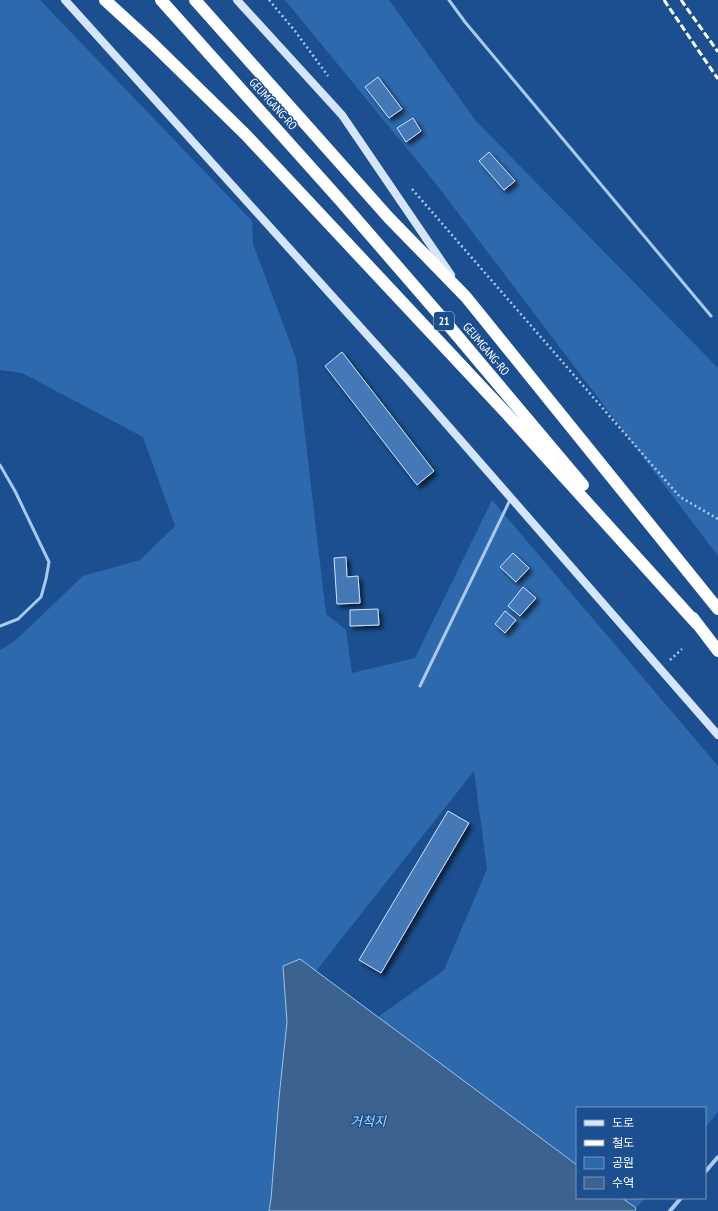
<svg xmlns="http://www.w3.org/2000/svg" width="718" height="1211" font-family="'PT Sans Narrow','Noto Sans KR',sans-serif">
  <defs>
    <filter id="shadow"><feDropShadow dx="3.5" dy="3.5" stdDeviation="2" flood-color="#0009"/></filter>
  </defs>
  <rect width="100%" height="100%" fill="#1b4f8f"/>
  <path fill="#2e69ad" d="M0 0H40L252 221 253 244 296 358 326 614 346 630 352 673 415 658 492 500 718 766V1112L705 1128V1108H577V1165L378 1017 444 970 487 869 474 771 316 971 300 960 283 966 287 1022 279 1098 271 1199 269 1211H0V650L17 639 83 576 140 560 175 526 143 437 22 373 0 370Z
    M285 0H389L476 121 718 368V556L436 184Z
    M622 1198H645L636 1208Z"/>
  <path fill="#3c6290" stroke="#9cc4f0" d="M300 959 577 1165V1198H622L636 1208 635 1211H269L271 1199 279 1098 287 1022 283 966Z"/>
  <path fill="#4478b7" stroke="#cfe3fa" filter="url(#shadow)" d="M378 77 402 109 389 118 365 87Z
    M413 118 421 131 406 142 397 128Z
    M489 152 515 181 504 190 479 161Z
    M342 352 434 471 417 485 325 366Z
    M513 553 529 568 516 582 500 567Z
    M346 557 347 577 358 576 360 603 337 604 334 558Z
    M523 587 536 598 520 616 508 606Z
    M378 609 379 625 350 626V610Z
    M505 611 516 620 505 633 495 624Z
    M448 811 469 823 381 973 359 960Z"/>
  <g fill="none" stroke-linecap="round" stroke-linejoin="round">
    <path stroke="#a9c9ee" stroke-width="2.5" stroke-dasharray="2 3" stroke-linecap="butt" d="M269 0 295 31 328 76
      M412 189 680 497 718 519
      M670 660 682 649"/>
    <path stroke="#a9c9ee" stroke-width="3" d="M449 0 465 22 711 316
      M0 465 15 491 49 562 46 579 41 597 18 619 0 626
      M420 686 510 500"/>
    <path stroke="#a9c9ee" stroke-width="4" d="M705 1172 718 1157
      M670 1211 681 1198"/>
    <path stroke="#d6e6fa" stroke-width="8" d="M65 0 408 380 718 735
      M237 0 342 115 451 275"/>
    <path stroke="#fff" stroke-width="12" d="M105 0 152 43 246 135 507 414 697 624
      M161 0 339 199 449 326 583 485
      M195 0 389 218 466 297 718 609
      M693 618 718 651"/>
    <path stroke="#fff" stroke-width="3" stroke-dasharray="7 3" stroke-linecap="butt" d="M664 0 718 79
      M681 0 718 52"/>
  </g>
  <g text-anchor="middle" stroke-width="3" stroke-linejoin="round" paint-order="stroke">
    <rect fill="#1b4f8f" stroke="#bbcadd" stroke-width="1" x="434" y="312" width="20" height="18" rx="3"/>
    <g font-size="11" font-weight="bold" fill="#fff">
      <text x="444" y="325">21</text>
    </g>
    <g font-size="12" fill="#fff" stroke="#1b4f8f">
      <text transform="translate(273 104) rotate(48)" y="4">GEUMGANG-RO</text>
      <text transform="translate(486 349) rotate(50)" y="4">GEUMGANG-RO</text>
    </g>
    <g font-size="13" font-style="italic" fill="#b5d3f5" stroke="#1b4f8f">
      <text x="368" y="1126">거척지</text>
    </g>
  </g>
  <rect x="576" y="1107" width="130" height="92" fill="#1b4f8f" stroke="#7695bc"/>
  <rect x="584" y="1120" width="20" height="6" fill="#d6e6fa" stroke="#7695bc"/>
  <text x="612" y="1127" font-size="12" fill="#ffffff">도로</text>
  <rect x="584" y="1140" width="20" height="6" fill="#ffffff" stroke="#7695bc"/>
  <text x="612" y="1147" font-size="12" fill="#ffffff">철도</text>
  <rect x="584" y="1157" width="20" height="12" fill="#2e69ad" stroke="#7695bc"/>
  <text x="612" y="1167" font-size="12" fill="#ffffff">공원</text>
  <rect x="584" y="1177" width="20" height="12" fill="#3c6290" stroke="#7695bc"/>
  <text x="612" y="1187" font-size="12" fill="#ffffff">수역</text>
</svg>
